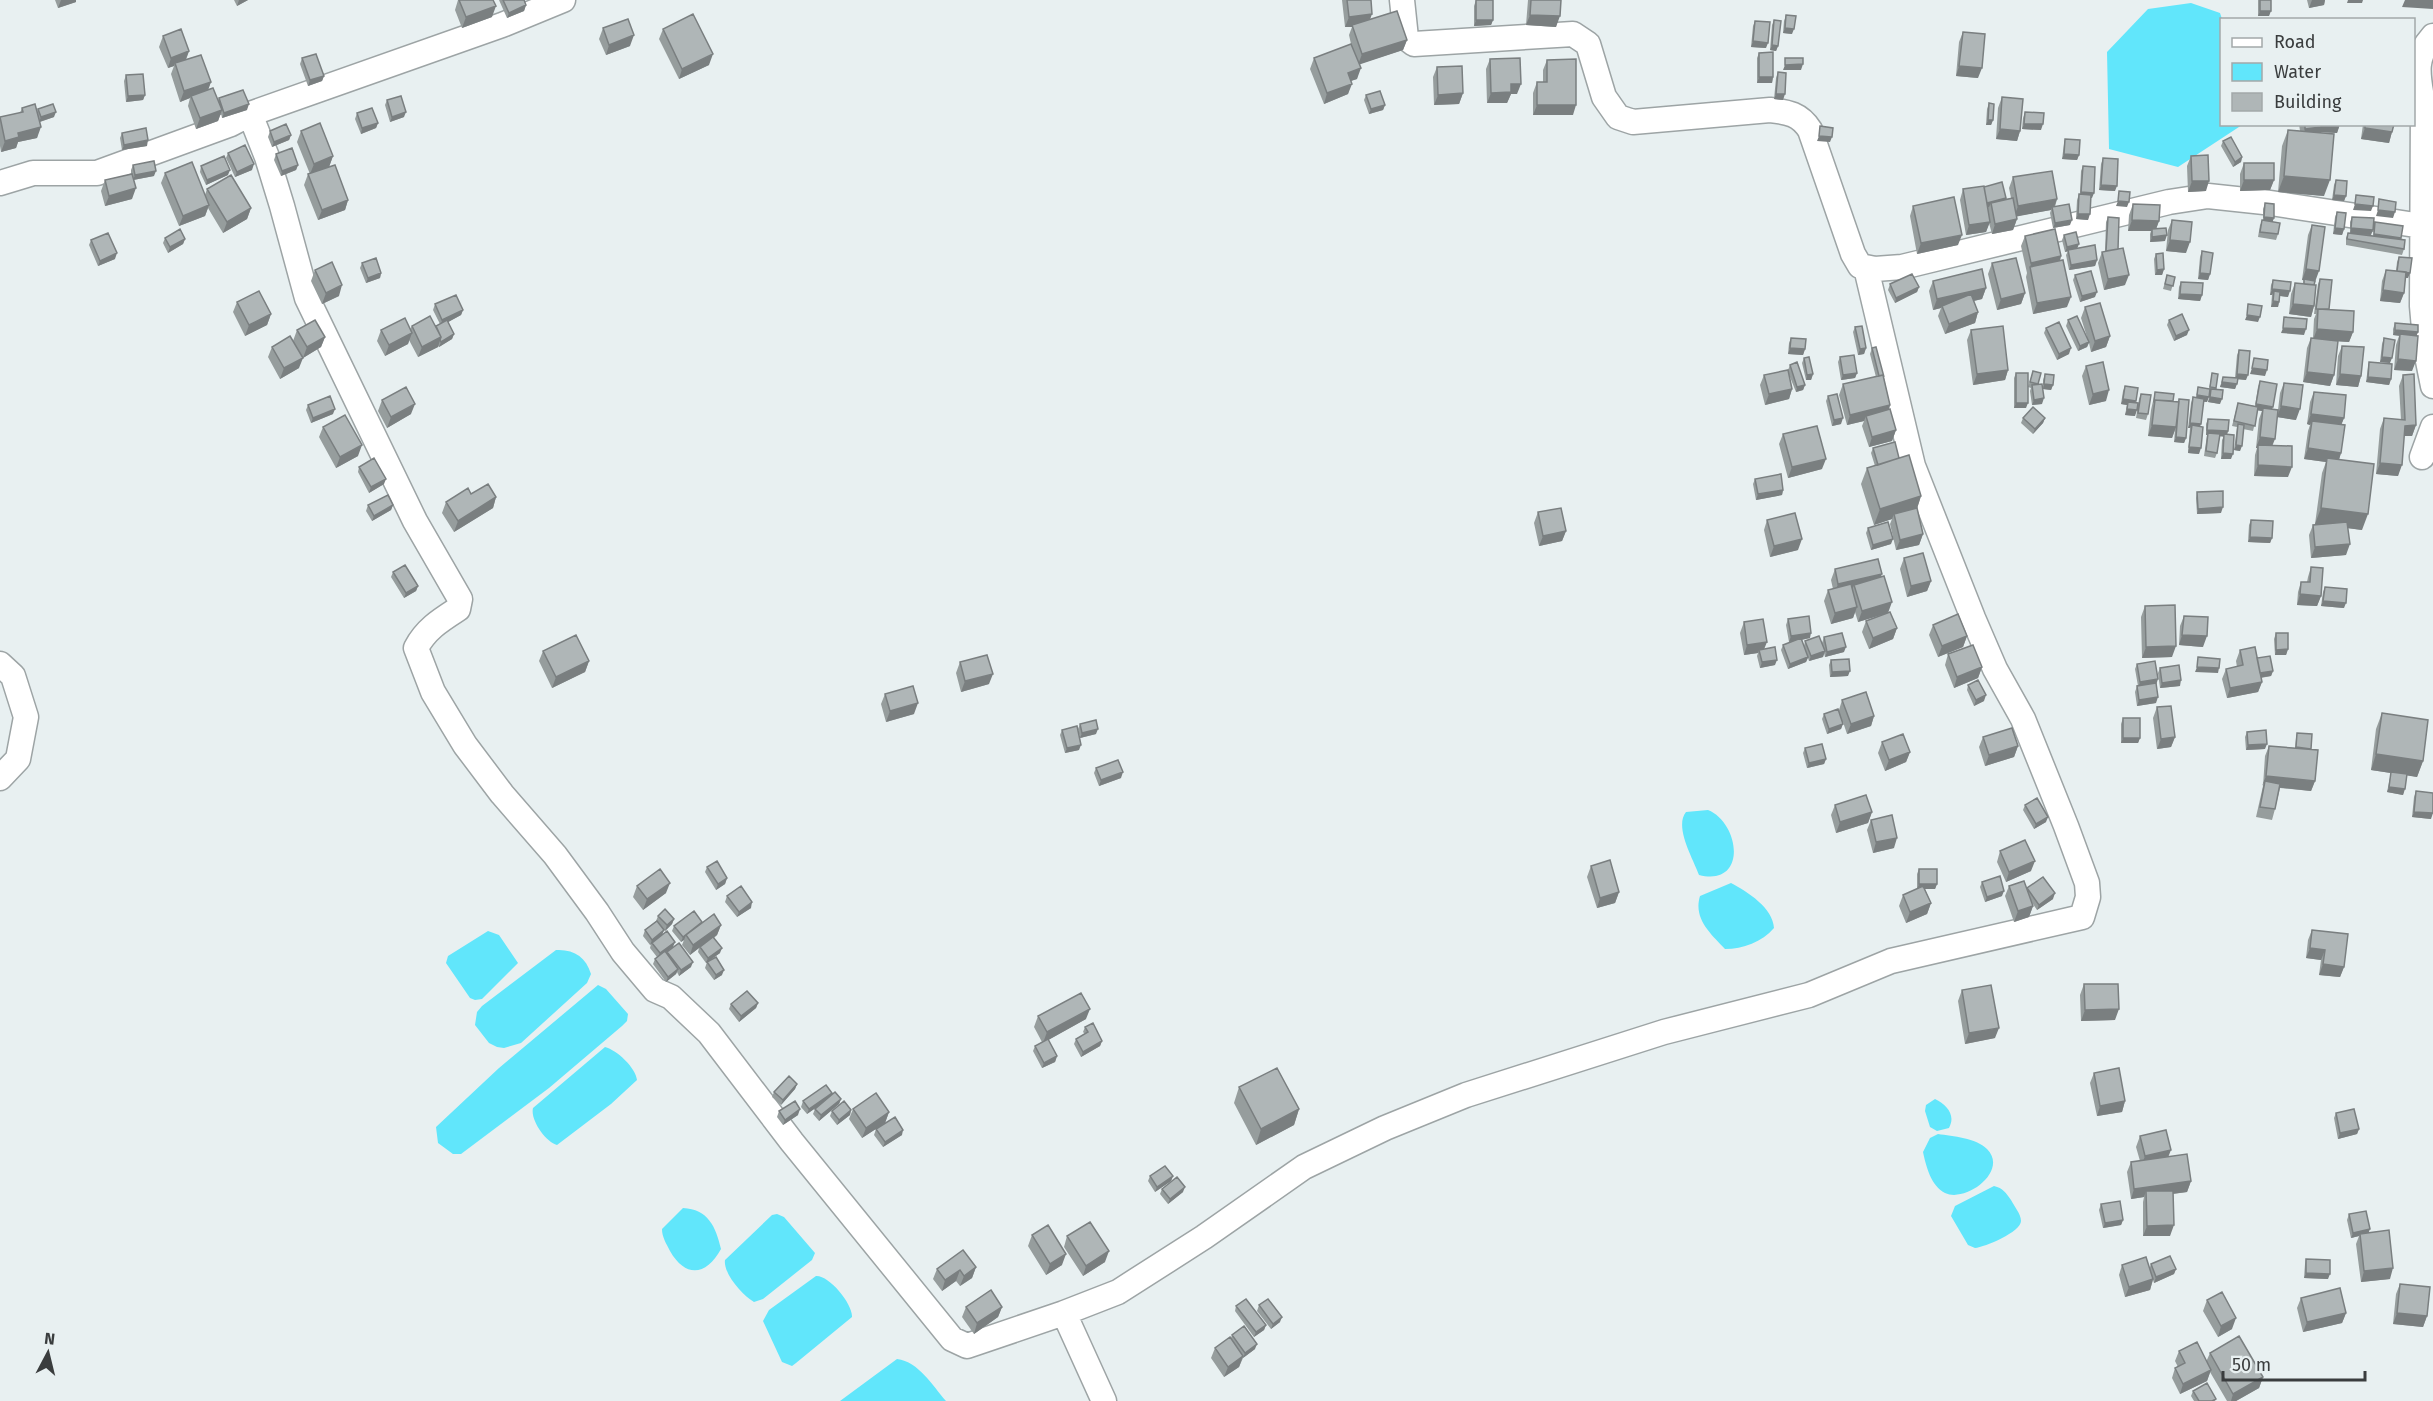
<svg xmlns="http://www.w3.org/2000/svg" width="2433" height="1401" font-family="'Fira Sans',sans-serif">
  <rect width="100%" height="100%" fill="#e8f0f1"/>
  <path fill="#61e6fb" d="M2191 3 2220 13 2222 19V124L2242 125 2178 167 2109 149 2107 52 2148 9Z
    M1708 810C1740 823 1748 887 1699 875 1693 858 1674 827 1686 812Z
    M1731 883C1748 892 1773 908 1774 928 1762 942 1743 949 1725 949 1711 934 1693 919 1700 896Z
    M488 931 499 935 518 963 482 999 475 1000 470 998 446 963 448 956Z
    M556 950C574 949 586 957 591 974L587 983 521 1043 504 1048 497 1047 489 1043 475 1025 477 1012 482 1006Z
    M598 985 606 989 628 1014 627 1021 622 1026 549 1088 461 1154H453L438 1143 436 1127 499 1068Z
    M605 1047C617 1050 636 1068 637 1080L611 1104 557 1145C546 1142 530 1120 533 1108Z
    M1935 1099C1947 1105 1956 1115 1949 1128L1937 1131 1930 1127 1925 1111 1926 1105Z
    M1938 1134C1953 1136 1976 1138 1987 1149 2009 1171 1966 1203 1945 1193 1931 1186 1926 1166 1923 1152L1930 1138Z
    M1994 1186C2003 1188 2006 1193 2011 1200 2014 1206 2021 1214 2021 1221 2021 1232 1985 1247 1975 1248L1968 1245 1951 1216 1955 1206Z
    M683 1208C708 1209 716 1227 721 1249 707 1275 686 1279 670 1251 666 1243 662 1237 662 1229Z
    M777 1214 784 1217 815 1253 812 1260 763 1299 754 1302C742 1295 723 1273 725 1260L772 1215Z
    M816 1276C829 1275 853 1304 852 1317L796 1363 792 1366 782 1362 763 1321 769 1310Z
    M897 1359C919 1362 932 1385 946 1401H840Z"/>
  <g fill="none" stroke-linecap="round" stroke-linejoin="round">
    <defs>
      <path id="minor" d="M1402 0 1406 38 1414 44 1573 34 1588 44 1604 97 1618 117 1633 122 1770 110C1788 112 1800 114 1810 130L1853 254 1860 266 1875 269 1902 267 2169 202 2208 196 2264 202 2422 226
        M2433 36C2413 58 2418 76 2423 103L2422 306 2426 351 2433 386
        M250 114 267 157 282 206 307 298 415 521 460 599 458 609C441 620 426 629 416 648L433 692 465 745 502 794 555 855 597 912 623 952 655 990 671 997 709 1033 792 1142 952 1339 967 1346 1064 1313 1104 1401
        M0 183 33 173H97L231 124 250 114 502 25 563 0
        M2422 457 2433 427
        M0 664 13 676 26 717 18 759 0 778
        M1064 1313 1118 1292 1204 1237 1304 1167 1385 1128 1466 1095 1664 1032 1809 995 1891 961 2082 917 2088 897 2087 883 2066 826 2023 719 1995 669 1973 618 1913 466 1866 268"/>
    </defs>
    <use href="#minor" stroke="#9da4a5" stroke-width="27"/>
    <use href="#minor" stroke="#fff" stroke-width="24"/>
  </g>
  <path fill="#969d9d" d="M55 0H76V2L58 8Z
    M234 0H248L237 6Z
    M458 0H493L492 17 462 28 455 10Z
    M499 0H524L526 5 524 11 507 18Z
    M1342 0H1371L1370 19 1407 40 1403 50 1359 64 1357 79 1351 81 1348 94 1324 104 1310 69 1314 58 1351 44 1349 35 1352 27H1345Z
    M1476 0 1493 20 1491 25 1474 26V6Z
    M1528 0H1561L1556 27 1526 25Z
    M2258 0H2271L2269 16H2258Z
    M2307 0H2325L2324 5 2309 8Z
    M1786 15 1792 34 1783 33 1784 21Z
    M1774 20 1778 46 1776 51 1770 50 1772 25Z
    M1755 21 1766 48 1751 47 1753 26Z
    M603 28 630 46 606 55 599 39Z
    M663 29 709 65 679 79 659 39Z
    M1963 32 1978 78 1956 76 1959 42Z
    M163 36 189 51 186 60 211 82 208 89 218 101 219 98 247 110 222 118 221 113 218 121 196 129 188 106 190 98 180 102 171 74 174 66 168 68 159 47Z
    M1759 53 1773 77 1772 83H1757V58Z
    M302 58 324 76 322 81 308 86 300 64Z
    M1490 59 1517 94H1511L1507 103H1487L1486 69Z
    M1547 60 1573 115H1533V93L1537 82H1543V70Z
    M1437 67 1463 93 1459 104 1434 105 1433 77Z
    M1778 72 1783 100 1774 99 1776 78Z
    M126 75 145 95 143 100 126 102 124 81Z
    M1366 95 1385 105 1383 110 1369 114 1364 100Z
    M2002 97 2020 131 2017 141 1996 139 1998 108Z
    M387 100 404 117 390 122 385 105Z
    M1989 103 1993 120 1991 125H1986L1987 109Z
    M22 108 37 112 38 109 54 117 40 122 37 138 18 142 16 148 1 152 0 146V117L20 113Z
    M2025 112 2041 130 2022 129 2023 118Z
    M357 113 378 123 376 128 361 134 355 119Z
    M2299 124H2340L2337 133 2319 132V133L2324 196 2278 192 2282 146 2288 130 2300 131Z
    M2363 124H2394L2389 143 2361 139Z
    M270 131 291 135 289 140 272 147 268 137Z
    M301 131 333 156 329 167 348 200 345 210 318 220 304 185 308 174H310L297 142Z
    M122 133 147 146 122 150 120 138Z
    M2065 139 2079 155 2077 160 2062 159 2064 144Z
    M2223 141 2242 157 2241 162 2233 167 2221 146Z
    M228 153 252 170 235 177 226 158Z
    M276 154 298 165 296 170 281 176 274 160Z
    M2191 156 2206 191 2188 192 2187 166Z
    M2103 158 2115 191 2099 190 2101 164Z
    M2244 163 2274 180 2270 190 2240 191V174Z
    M133 165 154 176 133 180 132 199 105 206 101 191 105 180 131 174V170Z
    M201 166 228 175 206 185 200 172Z
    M2083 166 2094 193 2091 198 2088 220 2076 219 2077 200 2079 194H2080L2081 171Z
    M165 173 205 195 207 189 251 208 247 219 223 233 208 208 205 216 179 226 161 183Z
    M2013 177 2057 199 2055 207 2070 225 2053 228 2050 213 2051 210 2017 216V219L2013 230 1992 234 1989 223 1986 232 1966 235 1960 200 1963 189 2006 198V199L2011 198 2009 188Z
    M2336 180 2346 196 2344 201 2332 200 2334 185Z
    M2265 203 2274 218 2272 222 2278 234 2276 240 2258 237 2260 225 2263 220V209Z
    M2133 204 2159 221 2156 229 2165 241 2150 242V234L2151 231H2128L2129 215Z
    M1913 206 1958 245 1917 254 1910 216Z
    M2337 212 2344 229 2342 235 2333 234 2335 217Z
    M2108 217 2118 249 2125 285 2104 290 2098 263 2102 252H2105L2106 222Z
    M2352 217 2371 235 2373 236 2375 222 2401 239 2404 249 2402 255 2346 245V238L2348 233H2350V222Z
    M2172 220 2186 253 2166 251 2168 230Z
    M2312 225 2315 282 2314 306 2311 317 2289 314 2291 294 2295 283 2303 284 2304 280H2302L2308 235Z
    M2064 235 2077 248 2097 260 2095 266 2069 270 2066 255 2068 251 2065 252 2062 240Z
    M2025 236 2061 256 2060 261 2067 307 2033 314 2026 277 2027 273 2021 246Z
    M165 238 185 239 183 244 168 253 163 243Z
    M91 240 115 259 98 266 89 245Z
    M2202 251 2210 274 2208 280 2198 279 2200 257Z
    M2156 254 2164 269 2162 275H2155L2154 259Z
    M2399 257 2408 278H2405L2404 293 2400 303 2380 301 2382 281 2386 270 2396 271 2397 262Z
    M362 263 381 273 380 278 366 283 360 268Z
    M1992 263 2025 293 2021 304 1997 310 1988 274Z
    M315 270 339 296 322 304 311 281Z
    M2075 275 2095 297 2080 302 2073 280Z
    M2167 275 2175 277 2171 291 2163 289Z
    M2320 279 2329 309 2353 332 2349 342 2338 341 2334 375 2330 386 2303 382 2307 348 2311 338H2313L2314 319 2316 314H2314L2318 284Z
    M2273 280 2288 297 2280 296 2278 307H2271L2272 295H2270L2271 285Z
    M1933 281 1986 288 1982 299 1974 301 1978 312 1975 323 1945 334 1938 316 1941 308 1933 310 1929 291Z
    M2181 282 2202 295 2200 301 2178 299 2179 287Z
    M1890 284 1919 287 1917 292 1895 303 1888 290Z
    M237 302 271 314 267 325 245 336 233 312Z
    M435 304 463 310 461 315 448 322 454 334 452 339 439 347 438 346V347L418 357 409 340 408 344 385 356 377 341 381 330 410 329 412 326H436L440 324 433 310Z
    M2085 307 2110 336 2106 347 2091 352 2089 343 2087 347 2078 351 2066 326 2068 320 2087 337 2081 318Z
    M2169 320 2187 335 2174 341 2167 325Z
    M2395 323 2418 332 2416 336 2412 371 2394 370 2396 345 2399 336 2393 335V329Z
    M1855 327 1866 348 1864 354 1858 355 1853 332Z
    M2046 328 2069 354 2057 360 2044 333Z
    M297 330 325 337 321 347 303 358 293 341Z
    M1971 330 2008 370 2005 380 1973 385 1967 340Z
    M1791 338 1805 349 1803 355 1788 354 1789 343Z
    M2384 338 2390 363 2380 362 2382 344Z
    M2342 346 2361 376 2358 387 2336 385 2338 356Z
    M272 347 299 368 280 379 268 357Z
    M1872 348 1884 378 1890 405 1889 409 1896 430 1892 441 1869 447 1862 426 1864 421 1847 425 1839 395 1843 384 1876 377 1870 354Z
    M2239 350 2246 380 2238 379 2235 389 2220 387 2223 377 2235 378 2237 355Z
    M1840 357 1857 373 1855 378 1841 380 1838 362Z
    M1804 358 1813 374 1811 380H1806L1802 363Z
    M2369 362 2391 379 2389 385 2366 382 2368 367Z
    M1790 365 1805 385 1803 390 1796 392 1788 372 1792 389 1789 399 1765 405 1760 385 1764 375 1788 370Z
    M2086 366 2106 401 2089 405 2082 376Z
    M2033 371 2041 373 2038 385 2042 404 2032 405 2030 391 2031 388 2028 387Z
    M2016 373 2026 408H2014V378Z
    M2212 373 2220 404 2208 402 2210 393H2209L2207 402H2203L2200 426 2199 454 2188 453 2190 428H2188L2191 403 2193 397 2196 398 2198 387 2209 389Z
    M2045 374 2053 385 2051 390 2043 389V380Z
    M2403 375 2416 425 2412 436H2404L2398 476 2376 474 2380 429 2384 418 2401 420 2399 386Z
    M2260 381 2272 409 2278 410 2280 393 2284 383 2296 420 2277 417 2272 445 2288 477 2254 476 2255 455 2257 448H2256L2259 419 2262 411 2258 410 2253 431 2243 429 2240 451 2234 450 2237 427 2232 426 2238 403 2255 406 2258 387Z
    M2125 386 2135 402V416L2125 415 2127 405 2121 404 2123 391Z
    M2155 392 2173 401 2178 402 2179 399 2186 438 2184 443 2174 442 2175 430 2172 438 2148 436 2151 410Z
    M2314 392 2344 418 2341 425V453L2339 459 2362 530 2348 528 2346 555 2311 558 2309 535 2313 525 2318 524H2315L2322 473 2326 462 2304 459 2308 431 2310 425 2307 424 2310 402Z
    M2141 394 2148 414 2146 420 2136 418 2139 399Z
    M1828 396 1841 424 1832 426 1826 401Z
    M382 400 411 414 387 428 378 411Z
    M308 405 333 414 311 423 306 410Z
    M2023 418H2045L2043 423 2033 434 2021 423Z
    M2208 419 2228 431 2227 435 2231 459H2221L2222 440 2224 436H2220L2217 453 2215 458 2204 456 2207 435H2206V424Z
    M323 427 358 456 336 468 319 437Z
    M1783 434 1822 469 1788 478 1779 444Z
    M1873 448 1899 458 1921 496 1917 508 1923 534 1919 545 1896 550 1890 524 1892 519 1874 525 1861 484 1867 468 1875 466 1871 453Z
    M359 467 384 484 369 493 358 472Z
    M1755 479 1783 490 1782 495 1756 500 1753 484Z
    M2197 492 2221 513 2197 514 2196 498Z
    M471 494 496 497 493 508 454 532 442 513 446 502Z
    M368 505H393L391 510 372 521 366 511Z
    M1538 512 1566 531 1562 541 1539 546 1534 523Z
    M1767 520 1798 550 1770 557 1764 530Z
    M2251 520 2272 538 2270 543 2248 542 2249 525Z
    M1868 528 1891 544 1871 550 1866 533Z
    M1904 558 1931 581 1927 591 1907 597 1900 569Z
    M2311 567 2321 596 2317 606 2297 605 2298 592 2301 582H2307L2308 577Z
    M1835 569 1880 577 1888 612 1897 628 1893 639 1869 649 1862 632 1866 621 1884 614 1858 622 1855 612 1853 618 1831 624 1824 601 1828 590 1833 589 1831 580Z
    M393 572 418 586 416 591 404 598 391 577Z
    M2325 587 2344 608 2321 606 2323 592Z
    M2145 606 2172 657 2142 658 2141 617Z
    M2184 616 2203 647 2179 645 2180 626Z
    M1788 619 1810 638 1802 640 1804 646 1805 641 1822 643 1824 637 1844 652 1825 657 1824 653 1823 657 1809 661 1808 658 1806 662 1788 669 1781 650 1783 645 1793 641 1789 642 1786 625Z
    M1744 622 1764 649 1775 665 1760 668 1757 656 1758 653 1744 655 1740 633Z
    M1933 625 1967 636 1963 647 1938 657 1929 635Z
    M2276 633 2288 649 2286 655H2275L2274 639Z
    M2240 650 2257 658 2273 671 2271 676 2261 678 2262 682 2258 692 2227 698 2222 679 2226 669 2237 667 2236 661Z
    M543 651 589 661 585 672 552 688 539 661Z
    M1948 654 1982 667 1978 678 1954 688 1945 665Z
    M1831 660 1848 676 1830 677 1829 665Z
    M960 662 989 684 961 692 956 673Z
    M2137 664 2156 685V703L2137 706 2135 692 2137 686H2138L2135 669Z
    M2160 668 2180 686 2160 688 2158 673Z
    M1968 685 1984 701 1974 706 1967 690Z
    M885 694 914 714 886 722 881 704Z
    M1842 700 1874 716 1871 726 1847 734 1843 722 1841 729 1827 734 1822 719 1824 714 1839 710Z
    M2157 707 2175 737 2171 747 2157 749 2153 718Z
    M2382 713 2423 761 2417 777 2407 775 2403 795 2387 792 2391 773 2371 770 2376 729Z
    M2123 718 2140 738 2138 743H2121V724Z
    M1080 724 1096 734 1080 738 1078 729Z
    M1062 730 1079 750 1065 753 1060 735Z
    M2247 732 2265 749 2246 750 2245 737Z
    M2297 733 2311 750 2315 781 2311 791 2280 788 2275 809 2272 820 2256 817 2263 786 2265 756 2269 746 2295 748 2296 738Z
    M1983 737 2018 746 2014 757 1985 766 1979 747Z
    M1882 742 1910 752 1906 762 1885 771 1878 753Z
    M1805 748 1826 759 1824 764 1807 768 1803 753Z
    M1096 768 1121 778 1099 786 1094 773Z
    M2416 791 2431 819 2412 817 2414 797Z
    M1835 805 1872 812 1868 823 1836 833 1831 815Z
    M2025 805 2046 822 2034 829 2023 810Z
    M1871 820 1894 848 1873 853 1867 830Z
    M2000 851 2031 871 2006 882 1997 862Z
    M1591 866 1619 892 1615 903 1597 908 1587 877Z
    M707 867 727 878 725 884 716 890 705 872Z
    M1919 869 1937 884 1935 889H1925L1931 903 1927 914 1906 923 1899 906 1903 895 1917 889V874Z
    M1982 882 2002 896 1985 902 1980 887Z
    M637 886 666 893 643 910 633 897Z
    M2009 886 2027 889V888L2053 899 2037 910 2031 901 2033 906 2029 917 2014 922 2005 896Z
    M727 896 751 908 737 917 725 902Z
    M658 916 674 919 672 924 665 931 664 930 662 935 673 947 666 952 667 954V952L691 967 679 976 677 972 676 974 666 982 653 964 655 959 657 957 650 948 651 944 650 945 643 936 645 930 656 921Z
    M702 922 721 925 717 935 714 938 720 953 706 963 698 952 699 948 690 955 682 945 684 940 681 942 672 931 674 926Z
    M2312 930 2344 967 2340 977 2319 975 2321 960 2306 958 2308 940Z
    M707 962 722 975 714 980 705 968Z
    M2084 984 2115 1020 2081 1021 2080 995Z
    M1962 990 1995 1038 1965 1044 1958 1001Z
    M758 1003 756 1008 739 1022 729 1009 731 1004Z
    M1038 1016 1086 1019 1048 1040 1057 1056 1055 1062 1042 1068 1033 1051 1035 1046 1042 1042 1034 1027Z
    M1085 1027 1102 1041 1100 1046 1081 1057 1074 1044 1076 1039 1085 1034 1083 1032Z
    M2094 1073 2125 1101 2122 1112 2097 1116 2090 1083Z
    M797 1084 795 1089 781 1105 772 1097 774 1092Z
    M1239 1087 1299 1109 1294 1125 1256 1145 1234 1103Z
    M831 1096 841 1099 839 1104 819 1121 813 1114 815 1109 818 1106 807 1114 801 1107 803 1101Z
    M853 1109 889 1112 885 1123 862 1138 849 1119Z
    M851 1110 850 1115 837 1125 830 1116 832 1111Z
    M779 1111 798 1115 783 1125 777 1117Z
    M2336 1113 2359 1129 2357 1134 2338 1139 2334 1118Z
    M876 1129 902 1135 883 1147 874 1135Z
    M2140 1136 2168 1157 2191 1181 2187 1192 2173 1194 2170 1236H2143V1202L2144 1197 2131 1199 2127 1172 2131 1162 2140 1161 2136 1147Z
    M1150 1176H1173L1171 1181 1155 1192 1148 1181Z
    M1162 1189 1183 1192 1168 1204 1160 1194Z
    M2101 1204 2123 1220 2121 1225 2103 1228 2099 1210Z
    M2349 1214 2369 1233 2390 1279 2361 1282 2356 1244 2359 1236 2351 1238 2347 1220Z
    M1032 1235 1062 1265 1046 1275 1028 1246Z
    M1067 1236 1105 1262 1083 1276 1064 1247Z
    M2306 1259 2328 1279 2304 1278 2305 1264Z
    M2151 1264 2176 1269 2174 1274 2154 1283 2153 1280 2150 1290 2125 1297 2119 1275 2122 1265 2150 1267Z
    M976 1267 972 1278 960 1286 956 1281 942 1291 933 1279 937 1269Z
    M2400 1284 2427 1316 2423 1327 2393 1324 2396 1294Z
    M2301 1298 2346 1313 2342 1323 2303 1332 2297 1308Z
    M2207 1300 2232 1329 2218 1337 2203 1311Z
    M1259 1305 1280 1322 1271 1329 1257 1311Z
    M1236 1306 1266 1325 1264 1330 1254 1337 1235 1311Z
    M966 1307H1002L998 1317 974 1334 962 1317Z
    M1232 1335 1255 1349 1243 1358 1239 1367 1224 1377 1211 1358 1215 1348 1231 1338Z
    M2179 1351 2206 1362 2210 1353 2263 1377 2259 1388 2236 1401H2227L2210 1372 2207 1381 2180 1394 2172 1378 2175 1368 2178 1367 2175 1361Z
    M2193 1391 2216 1399 2215 1401H2194L2191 1396Z"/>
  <path fill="#7a7f80" d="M61 0H76V2L58 8Z
    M239 0H248L237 6Z
    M2312 0H2325L2324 5 2309 8Z
    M2348 0H2363L2362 3H2347Z
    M2405 0H2433V9L2402 7Z
    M526 5 524 11 507 18 509 13Z
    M496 6 492 17 462 28 466 17Z
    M2260 11H2271L2269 16H2258Z
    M1372 14 1368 25H1352V27H1345L1349 17Z
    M1530 15 1560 16 1556 27 1526 25Z
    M1476 20H1493L1491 25 1474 26Z
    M1785 28 1794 29 1792 34 1783 33Z
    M634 35 630 46 606 55 609 45Z
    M1407 40 1403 50 1358 65 1362 54Z
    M1753 41 1768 43 1766 48 1751 47Z
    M1772 45 1778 46 1776 51 1770 50Z
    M189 51 185 61 175 63 174 66 168 68 171 58Z
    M713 54 709 65 679 79 682 69Z
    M1803 64 1801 70H1783L1785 65Z
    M1959 66 1982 68 1978 78 1956 76Z
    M1361 68 1357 79 1344 83 1348 73Z
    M324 76 322 81 308 86 310 80Z
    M1759 77H1773L1772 83H1757Z
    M211 82 207 93 191 96 190 98 180 102 184 91Z
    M1352 84 1348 94 1324 104 1327 93Z
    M1511 84H1521L1517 94H1511L1507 103H1487L1491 93Z
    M1463 93 1459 104 1434 105 1438 95Z
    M1776 94H1785L1783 100 1774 99Z
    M145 95 143 100 126 102 128 96Z
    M249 104 247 110 222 118 224 113Z
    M1385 105 1383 110 1369 114 1371 109Z
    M1537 105H1576L1573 115H1533Z
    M222 110 218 121 196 129 200 118Z
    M56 112 54 117 39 122 41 117Z
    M406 112 404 117 390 122 392 117Z
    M1988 120H1993L1991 125H1986Z
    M378 123 376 128 361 134 362 128Z
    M2024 124H2043L2041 130 2022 129Z
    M2321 124H2340L2337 133 2319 132 2317 138 2302 140 2305 129 2320 127Z
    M41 127 37 138 18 142 16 148 1 152 5 141 18 133Z
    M2365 128 2392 132 2389 143 2361 139Z
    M2000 129 2020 131 2017 141 1996 139Z
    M291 135 289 140 272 147 274 142Z
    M1819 136 1832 137 1830 142 1817 141Z
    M148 140 147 146 122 150 124 145Z
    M2064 154 2079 155 2077 160 2062 159Z
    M333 156 329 167 310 174 314 164Z
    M2242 157 2241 162 2233 167 2235 162Z
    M254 164 252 170 235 177 237 172Z
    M298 165 296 170 281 176 282 171Z
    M230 170 228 175 206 185 207 180Z
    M156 171 154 176 133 180 135 175Z
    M2284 176 2330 180 2324 196 2278 192Z
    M2244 180H2274L2270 190 2240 191Z
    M2192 181H2209L2206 191 2188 192Z
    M2101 185 2117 186 2115 191 2099 190Z
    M136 188 132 199 105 206 109 196Z
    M2081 192 2094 193 2092 198 2079 197Z
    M2334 195 2346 196 2344 201 2332 200Z
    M2006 198 2004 203H1991L1989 207 1985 208 1987 203Z
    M2057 199 2053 210 2052 207 2051 210 2014 217 2018 206Z
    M348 200 345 210 318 220 322 210Z
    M2118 201 2129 202 2127 207 2116 206Z
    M2355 204 2373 206 2371 211 2353 210Z
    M209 205 205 216 179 226 183 216Z
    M251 208 247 219 223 233 227 222Z
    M2378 210 2395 212 2393 218 2376 216Z
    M2078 214H2090L2088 220 2076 219Z
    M2264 217 2274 218 2272 223H2263Z
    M2017 219 2013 230 1992 234 1995 224Z
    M2072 220 2070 225 2053 228 2055 223Z
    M2132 220 2159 221 2155 232 2152 229 2151 231H2128Z
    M1990 222 1986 232 1966 235 1969 225Z
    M2335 228 2344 229 2342 235 2333 234Z
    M2351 228 2373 230 2371 235 2350 234Z
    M2374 234 2401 238 2400 243 2372 239Z
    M1962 235 1958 245 1917 254 1921 243Z
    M2167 235 2165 241 2150 242 2152 237Z
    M185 239 183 244 168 253 170 247Z
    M2170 240 2190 242 2186 253 2166 251Z
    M2079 244 2077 249 2065 252 2067 247Z
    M117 253 115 259 98 266 100 261Z
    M2061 256 2058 267 2030 268 2031 263Z
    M2097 260 2095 266 2069 270 2071 265Z
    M2164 269 2162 275H2155L2157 270Z
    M2306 269 2319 271 2315 282 2302 280Z
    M2397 271 2410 273 2408 278 2395 277Z
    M381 273 380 278 366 283 368 278Z
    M2200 273 2210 274 2208 280 2198 279Z
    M2129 275 2125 285 2104 290 2108 279Z
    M342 285 339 296 322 304 326 293Z
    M1919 287 1917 292 1895 303 1896 298Z
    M1986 288 1982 299 1942 308V306L1941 308 1933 310 1937 299Z
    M2272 289 2290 291 2288 297 2273 295 2274 291 2272 295H2270Z
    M2383 290 2404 293 2400 303 2380 301Z
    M2097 292 2095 297 2080 302 2082 296Z
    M2025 293 2021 304 1997 310 2001 299Z
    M2180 294 2202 295 2200 301 2178 299Z
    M2071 297 2067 307 2033 314 2037 303Z
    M2273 301 2279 302 2278 307H2271Z
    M2293 304 2314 306 2311 317 2289 314Z
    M463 310 461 315 441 326 442 320Z
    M1978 312 1975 323 1945 334 1949 324Z
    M271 314 267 325 245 336 249 325Z
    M2247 315 2260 317 2258 322 2245 320Z
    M2283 328 2306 329 2304 335 2281 333Z
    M2317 329 2353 332 2349 342 2313 340Z
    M2189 330 2187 335 2174 341 2176 336Z
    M2395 330 2418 332 2416 337 2393 335Z
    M412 333 408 344 385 356 389 345Z
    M454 334 452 339 439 347 441 342Z
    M2110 336 2106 347 2091 352 2095 341Z
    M325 337 321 347 303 358 307 347Z
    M441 337 438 347 418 357 422 347Z
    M2089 342 2087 347 2078 351 2080 346Z
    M1790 348 1805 349 1803 355 1788 354Z
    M1866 348 1864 354 1858 355 1860 349Z
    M2071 348 2069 354 2057 360 2059 354Z
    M2382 357 2392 358 2390 363 2380 362Z
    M303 358 299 368 280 379 284 368Z
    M2398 359 2416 361 2412 371 2394 370Z
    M2252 368 2267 370 2265 376 2250 374Z
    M2008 370 2005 380 1973 385 1977 374Z
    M2307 372 2334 375 2330 386 2303 382Z
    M1857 373 1855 378 1841 380 1843 375Z
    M1813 374 1811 380H1806L1807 375Z
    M2237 374 2248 375 2246 380 2235 379Z
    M2340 374 2361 376 2358 387 2336 385Z
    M2368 377 2391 379 2389 385 2366 382Z
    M2222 382 2237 384 2235 389 2220 387Z
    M2044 384 2053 385 2051 390 2043 389Z
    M1805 385 1803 390 1796 392 1797 387Z
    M1792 389 1789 399 1765 405 1769 394Z
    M2109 390 2106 401 2089 405 2093 394Z
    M2197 395 2209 397 2207 402 2195 400Z
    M2210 397 2222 399 2220 404 2208 402Z
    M2044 398 2042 404 2032 405 2034 400Z
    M2123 399 2136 401 2134 406 2128 402 2127 405 2121 404Z
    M2016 403H2028L2026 408H2014Z
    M415 404 411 414 387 428 391 417Z
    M2256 404 2273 407 2271 412 2263 408 2262 411 2254 410Z
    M1890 405 1887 416H1866L1864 421 1847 425 1850 415Z
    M2281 406 2300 409 2296 420 2277 417Z
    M335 409 333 414 311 423 313 418Z
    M2127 409 2137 410 2135 416 2125 415Z
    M2311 414 2344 418 2340 428 2312 421 2310 425 2307 424Z
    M1843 418 1841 424 1832 426 1834 420Z
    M2045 418 2043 423 2033 434 2035 429Z
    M2190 423 2201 424 2199 429 2192 425 2190 428H2188Z
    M2152 425 2176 427 2172 438 2148 436Z
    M2416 425 2412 436H2402L2405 426Z
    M1896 430 1892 441 1869 447 1872 437Z
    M2207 430 2228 431 2226 437 2208 435V433L2207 435H2206Z
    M2176 437 2186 438 2184 443 2174 442Z
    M2260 437 2275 439 2271 449 2258 445 2257 448H2256Z
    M362 445 358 456 336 468 340 457Z
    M2236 445 2242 446 2240 451 2234 450Z
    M2189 447 2201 448 2199 454 2188 453Z
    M2308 448 2341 453 2338 463 2327 458 2326 462 2304 459Z
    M2223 453 2233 454 2231 459H2221Z
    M1826 459 1822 469 1788 478 1792 467Z
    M2380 463 2402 465 2398 476 2376 474Z
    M2258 465 2292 467 2288 477 2254 476Z
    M386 479 384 484 369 493 371 487Z
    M1783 490 1782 495 1756 500 1758 494Z
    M1921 496 1916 512 1894 514 1892 519 1874 525 1880 509Z
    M496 497 493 508 454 532 458 521Z
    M393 505 391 510 372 521 374 516Z
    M2223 507 2221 513 2197 514 2198 509Z
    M2321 508 2368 514 2362 530 2315 524Z
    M1566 531 1562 541 1539 546 1543 536Z
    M1923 534 1919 545 1896 550 1900 540Z
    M2250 537 2272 538 2270 543 2248 542Z
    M1802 539 1798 550 1770 557 1774 546Z
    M1893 539 1891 544 1871 550 1873 545Z
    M2350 544 2346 555 2311 558 2315 547Z
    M1882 574 1878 584 1854 585 1852 590 1834 594 1838 584Z
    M1931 581 1927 591 1907 597 1911 586Z
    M418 586 416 591 404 598 406 593Z
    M2300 594 2321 596 2317 606 2297 605Z
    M2323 601 2346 603 2344 608 2321 606Z
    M1892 602 1888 613 1858 622 1862 611Z
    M1857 607 1853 618 1831 624 1835 613Z
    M1897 628 1893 639 1869 649 1873 638Z
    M1811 633 1810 638 1789 642 1791 636Z
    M2182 635 2207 636 2203 647 2179 645Z
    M1967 636 1963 647 1938 657 1942 646Z
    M1767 642 1763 652 1759 650 1758 653 1744 655 1747 645Z
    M2176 646 2172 657 2142 658 2146 647Z
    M1846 647 1844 652 1825 657 1827 652Z
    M2288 649 2286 655H2275L2276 650Z
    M1825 651 1823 657 1809 661 1811 656Z
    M1808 657 1806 662 1788 669 1790 664Z
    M1777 660 1775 665 1760 668 1762 662Z
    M589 661 585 672 552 688 556 677Z
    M1982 667 1978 678 1954 688 1957 677Z
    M2197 667 2219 668 2218 673 2195 672Z
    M1850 671 1848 676 1830 677 1832 672Z
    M2273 671 2271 676 2257 678 2259 673Z
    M993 674 989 684 961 692 965 681Z
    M2158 679 2156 685 2138 688 2140 682Z
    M2181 680 2180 686 2160 688 2162 683Z
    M2262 682 2258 692 2227 698 2230 688Z
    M1986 695 1984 701 1974 706 1976 700Z
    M2158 697 2156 703 2137 706 2139 700Z
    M918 703 914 714 886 722 890 711Z
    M1874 716 1871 726 1847 734 1851 724Z
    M1843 724 1841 729 1827 734 1829 729Z
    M1098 729 1096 734 1080 738 1082 733Z
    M2175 737 2171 747 2157 749 2161 739Z
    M2123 738H2140L2138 743H2121Z
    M2267 744 2265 749 2246 750 2248 745Z
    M1081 745 1079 750 1065 753 1067 748Z
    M2018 746 2014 757 1985 766 1989 755Z
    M1910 752 1906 762 1885 771 1889 760Z
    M2376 754 2423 761 2417 777 2371 770Z
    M1826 759 1824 764 1807 768 1809 763Z
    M1123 772 1121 778 1099 786 1101 780Z
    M2266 776 2315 781 2311 791 2264 786 2265 781 2262 786Z
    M2389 787 2405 789 2403 795 2387 792Z
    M1872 812 1868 823 1836 833 1840 822Z
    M2414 812 2433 813 2431 819 2412 817Z
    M2048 817 2046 822 2034 829 2036 824Z
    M1897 838 1894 848 1873 853 1876 842Z
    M2035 861 2031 871 2006 882 2009 872Z
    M727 878 725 884 716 890 718 884Z
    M670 883 666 893 643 910 647 899Z
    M1919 884H1937L1935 889H1917Z
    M2004 891 2002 896 1985 902 1987 897Z
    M1619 892 1615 903 1597 908 1600 898Z
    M2055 893 2053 899 2037 910 2039 905Z
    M752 902 751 908 737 917 739 912Z
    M1931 903 1927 914 1906 923 1910 912Z
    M2033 906 2029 917 2014 922 2018 911Z
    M674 919 672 924 665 931 667 925Z
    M721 925 717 935 700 947 699 948 690 955 693 945Z
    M664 930 662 935 650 945 652 940Z
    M686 935 684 940 681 942 683 937Z
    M675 942 673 947 658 958 660 953Z
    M722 948 720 953 706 963 708 958Z
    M2310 948 2325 950 2321 960 2306 958Z
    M693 962 691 967 679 976 681 970Z
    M2323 964 2344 967 2340 977 2319 975Z
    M678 969 676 974 666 982 668 977Z
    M724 970 722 975 714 980 716 975Z
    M758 1003 756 1008 739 1022 741 1016Z
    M1090 1009 1086 1019 1043 1043 1047 1032Z
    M2119 1009 2115 1020 2081 1021 2085 1010Z
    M1999 1028 1995 1038 1965 1044 1969 1033Z
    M1102 1041 1100 1046 1081 1057 1083 1052Z
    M1057 1056 1055 1062 1042 1068 1044 1063Z
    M797 1084 795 1089 781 1105 783 1100Z
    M832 1093 830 1098 807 1114 809 1109Z
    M841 1099 839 1104 819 1121 821 1115Z
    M2125 1101 2122 1112 2097 1116 2100 1106Z
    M800 1109 798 1115 783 1125 785 1120Z
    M1299 1109 1294 1125 1256 1145 1261 1129Z
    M851 1110 850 1115 837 1125 839 1120Z
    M889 1112 885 1123 862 1138 866 1128Z
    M2359 1129 2357 1134 2338 1139 2340 1133Z
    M903 1130 902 1135 883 1147 885 1142Z
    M2171 1150 2167 1160 2141 1167 2145 1156Z
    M1173 1176 1171 1181 1155 1192 1157 1187Z
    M2191 1181 2187 1192 2147 1197 2146 1191 2144 1197 2131 1199 2134 1189Z
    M1185 1187 1183 1192 1168 1204 1170 1199Z
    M2123 1220 2121 1225 2103 1228 2105 1223Z
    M2174 1225 2170 1236H2143L2147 1226Z
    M2370 1229 2368 1234H2360L2359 1236 2351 1238 2353 1233Z
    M1109 1251 1105 1262 1083 1276 1086 1266Z
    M1066 1254 1062 1265 1046 1275 1050 1264Z
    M976 1267 972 1278 960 1286 964 1276Z
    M2393 1268 2390 1279 2361 1282 2364 1271Z
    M2176 1269 2174 1274 2154 1283 2156 1277Z
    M960 1270 956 1281 942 1291 945 1280Z
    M2306 1273 2330 1274 2328 1279 2304 1278Z
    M2153 1279 2150 1290 2125 1297 2129 1287Z
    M1002 1307 998 1317 974 1334 977 1323Z
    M2346 1313 2342 1323 2303 1332 2307 1322Z
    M2397 1313 2427 1316 2423 1327 2393 1324Z
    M1282 1317 1280 1322 1271 1329 1273 1324Z
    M2236 1318 2232 1329 2218 1337 2221 1326Z
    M1266 1325 1264 1330 1254 1337 1256 1332Z
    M1257 1344 1255 1349 1243 1358 1245 1353Z
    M1243 1356 1239 1367 1224 1377 1228 1367Z
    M2211 1370 2207 1381 2180 1394 2183 1384Z
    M2263 1377 2259 1388 2236 1401H2231L2233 1394Z"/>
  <path fill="#afb6b7" stroke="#7a7f80" stroke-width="1.5" d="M459 0H493L496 6 466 17Z
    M503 0H524L526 5 509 13Z
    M1347 0H1371L1372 14 1349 17Z
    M1476 0H1493V20H1476Z
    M1531 0H1561L1560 16 1530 15Z
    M2260 0H2271V11H2260Z
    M1397 11 1407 40 1362 54 1352 25Z
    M693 14 713 54 682 69 663 29Z
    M1786 15 1796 16 1794 29 1785 28Z
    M628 19 634 35 609 45 603 28Z
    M1774 20 1781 21 1778 46 1772 45Z
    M1755 21 1770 22 1768 43 1753 41Z
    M181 29 189 51 171 58 163 36Z
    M1963 32 1985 34 1982 68 1959 66Z
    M1351 44 1361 68 1348 73 1352 84 1327 93 1314 58Z
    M1773 52V77H1759V53Z
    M316 54 324 76 310 80 302 58Z
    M201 55 211 82 184 91 175 63Z
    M1520 58 1521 84H1511V92L1491 93 1490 59Z
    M1785 58H1803V64L1785 65Z
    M1576 59V105H1537V82H1547V60Z
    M1462 66 1463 93 1438 95 1437 67Z
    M1778 72 1786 73 1785 94H1776Z
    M143 74 145 95 128 96 126 75Z
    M213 88 222 110 200 118 191 96Z
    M243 90 249 104 224 113 219 98Z
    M1380 91 1385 105 1371 109 1366 95Z
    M401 96 406 112 392 117 387 100Z
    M2002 97 2023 99 2020 131 2000 129Z
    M1989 103 1994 104 1993 120H1988Z
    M35 104 41 127 18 133 19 137 5 141 0 117 23 112 22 108Z
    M53 104 56 112 41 117 38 109Z
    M372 108 378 123 362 128 357 113Z
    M2025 112 2044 113 2043 124H2024Z
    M320 123 333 156 314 164 301 131Z
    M286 124 291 135 274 142 270 131Z
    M2305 124H2321V127L2305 129Z
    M2365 124H2394L2392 132 2365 128Z
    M1820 126 1833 128 1832 137 1819 136Z
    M146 128 148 140 124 145 122 133Z
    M2288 130 2334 134 2330 180 2284 176Z
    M2231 137 2242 157 2235 162 2223 141Z
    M2065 139 2080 140 2079 155 2064 154Z
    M245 145 254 164 237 172 228 153Z
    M292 148 298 165 282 171 276 154Z
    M2208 155 2209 181H2192L2191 156Z
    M224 156 230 170 207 180 201 166Z
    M2103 158 2118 159 2117 186 2101 185Z
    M154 161 156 171 135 175 133 165Z
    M192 162 209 205 183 216 165 173Z
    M2244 163H2274V180H2244Z
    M335 165 348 200 322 210 308 174Z
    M2083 166 2095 167 2094 193 2081 192Z
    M2052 171 2057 199 2018 206 2013 177Z
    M132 174 136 188 109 196 105 180Z
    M231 175 251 208 227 222 207 189Z
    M2336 180 2347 181 2346 196 2334 195Z
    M2002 182 2006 198 1987 203 1984 187Z
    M1984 186 1990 222 1969 225 1963 189Z
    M2119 191 2130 192 2129 202 2118 201Z
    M2079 194 2091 195 2090 214H2078Z
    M2356 195 2374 197 2373 206 2355 204Z
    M1954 197 1962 235 1921 243 1913 206Z
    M2013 198 2017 219 1995 224 1991 203Z
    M2379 199 2396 202 2395 212 2378 210Z
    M2265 203 2274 204V218L2264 217Z
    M2069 204 2072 220 2055 223 2052 207Z
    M2133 204 2160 205 2159 221 2132 220Z
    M2337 212 2346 213 2344 229 2335 228Z
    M2108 217 2119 218 2118 249 2106 251Z
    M2352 217 2374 218 2373 230 2351 228Z
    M2172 220 2192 222 2190 242 2170 240Z
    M2262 220 2280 223 2278 234 2260 232Z
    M2375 222 2403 226 2401 238 2374 234Z
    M2312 225 2325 227 2319 271 2306 269Z
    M2166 228 2167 235 2152 237V229Z
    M180 229 185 239 170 247 165 238Z
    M2055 229 2061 256 2031 263 2025 236Z
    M2076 232 2079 244 2067 247 2064 235Z
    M108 233 117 253 100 261 91 240Z
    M2348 233 2405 240 2404 249 2347 239Z
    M2095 245 2097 260 2071 265 2068 250Z
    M2123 248 2129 275 2108 279 2102 252Z
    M2202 251 2213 253 2210 274 2200 273Z
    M2163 253 2164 269 2157 270 2156 254Z
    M2399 257 2412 258 2410 273 2397 271Z
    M376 258 381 273 368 278 362 263Z
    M2016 258 2025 293 2001 299 1992 263Z
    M2063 260 2071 297 2037 303 2030 267Z
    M332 262 342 285 326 293 315 270Z
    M1982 269 1986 288 1937 299 1933 281Z
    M2386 270 2406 272 2404 293 2383 290Z
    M2091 271 2097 292 2082 296 2075 275Z
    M1912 274 1919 287 1896 298 1890 284Z
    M2167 275 2175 277 2173 286 2165 284Z
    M2304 279 2315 281 2314 285 2304 284Z
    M2320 279 2332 280 2329 309H2316Z
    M2273 280 2291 282 2290 291 2272 289Z
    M2181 282 2203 283 2202 295 2180 294Z
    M2295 283 2316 285 2314 306 2293 304Z
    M259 291 271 314 249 325 237 302Z
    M2274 291 2280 292 2279 302 2273 301Z
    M1971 294 1978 312 1949 324 1942 306Z
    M456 295 463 310 442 320 435 304Z
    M2100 303 2110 336 2095 341 2085 307Z
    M2248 304 2262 306 2260 317 2247 315Z
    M2318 309 2354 311 2353 332 2317 329Z
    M2182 314 2189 330 2176 336 2169 320Z
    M430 316 441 337 422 347 412 326Z
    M2077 316 2089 342 2080 346 2068 320Z
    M2284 317 2307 319 2306 329 2283 328Z
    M405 318 412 333 389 345 381 330Z
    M315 320 325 337 307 347 297 330Z
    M447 320 454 334 441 342 440 340 441 337 436 326Z
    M2059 322 2071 348 2059 354 2046 328Z
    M2395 323 2418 325V332L2395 330Z
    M1862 326 1866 348 1860 349 1855 327Z
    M2003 326 2008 370 1977 374 1971 330Z
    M2400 334 2418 336 2416 361 2398 359Z
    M290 336 303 358 284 368 272 347Z
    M1791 338 1806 339 1805 349 1790 348Z
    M2311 338 2338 341 2334 375 2307 372Z
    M2384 338 2395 340 2392 358 2382 357Z
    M2342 346 2364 347 2361 376 2340 374Z
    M1876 347 1884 377 1883 375 1879 376 1872 348Z
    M2239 350 2250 351 2248 375 2237 374Z
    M1854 355 1857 373 1843 375 1840 357Z
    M1809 357 1813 374 1807 375 1804 358Z
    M2254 358 2268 360 2267 370 2252 368Z
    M1797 362 1805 385 1797 387 1790 365Z
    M2103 362 2109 390 2093 394 2086 366Z
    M2369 362 2392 364 2391 379 2368 377Z
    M1788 370 1792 389 1769 394 1764 375Z
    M2033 371 2041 373 2038 384 2030 382Z
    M2016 373H2028V403H2016Z
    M2212 373 2218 374 2216 388 2210 387Z
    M2045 374 2054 375 2053 385 2044 384Z
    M2414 374 2416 425 2405 426 2402 465 2380 463 2384 418 2405 420 2403 375Z
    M1883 375 1890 405 1850 415 1843 384Z
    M2223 377 2238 378 2237 384 2222 382Z
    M2260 381 2277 384 2273 407 2256 404Z
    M2284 383 2303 385 2300 409 2281 406Z
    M2042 384 2044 398 2034 400 2032 385Z
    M2125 386 2138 388 2136 401 2123 399Z
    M406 387 415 404 391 417 382 400Z
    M2198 387 2210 389 2209 397 2197 395Z
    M2211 389 2223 390 2222 399 2210 397Z
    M2155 392 2174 394 2173 401 2155 400 2154 401Z
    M2314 392 2346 395 2344 418 2311 414Z
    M1837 394 1843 418 1834 420 1828 396Z
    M2141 394 2151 395 2148 414 2138 413Z
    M330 396 335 409 313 418 308 405Z
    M2193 397 2204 399 2201 424 2190 423Z
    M2179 399 2189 400 2186 438 2176 437Z
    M2155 400 2179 402 2176 427 2152 425Z
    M2128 402 2138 403 2137 410 2127 409Z
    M2238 403 2258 407 2255 426 2234 421Z
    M2033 407 2045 418 2035 429 2023 418Z
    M2263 408 2278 410 2275 439 2260 437Z
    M1890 409 1896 430 1872 437 1866 416Z
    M345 415 362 445 340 457 323 427Z
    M2208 419 2229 420 2228 431 2207 430Z
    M2312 421 2345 425 2341 453 2308 448Z
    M2238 424 2244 425 2242 446 2236 445Z
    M2192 425 2203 427 2201 448 2189 447Z
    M1817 426 1826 459 1792 467 1783 434Z
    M2208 433 2220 434 2217 453 2206 451Z
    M2224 434 2234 435 2233 454 2223 453Z
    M1895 442 1899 458 1878 465 1873 448Z
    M2258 445 2292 446V467L2258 465Z
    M1909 455 1921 496 1880 509 1867 468Z
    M374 458 386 479 371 487 359 467Z
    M2327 458 2374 464 2368 514 2321 508Z
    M1781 474 1783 490 1758 494 1755 479Z
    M488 484 496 497 458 521 446 502 468 488 471 494Z
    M2223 491V507L2198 509 2197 492Z
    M388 495 393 505 374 516 368 505Z
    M1561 508 1566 531 1543 536 1538 512Z
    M1917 508 1923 534 1900 540 1894 514Z
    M1795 513 1802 539 1774 546 1767 520Z
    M2251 520 2273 521 2272 538 2250 537Z
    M1888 522 1893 539 1873 545 1868 528Z
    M2347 522 2350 544 2315 547 2313 525Z
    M1923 553 1931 581 1911 586 1904 558Z
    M1878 559 1882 574 1838 584 1835 569Z
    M405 565 418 586 406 593 393 572Z
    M2311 567 2323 568 2321 596 2300 594 2301 582H2310Z
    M1884 576 1892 602 1862 611 1854 585Z
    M1851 584 1857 607 1835 613 1828 590Z
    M2325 587 2347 589 2346 603 2323 601Z
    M2175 605 2176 646 2146 647 2145 606Z
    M1890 612 1897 628 1873 638 1866 621Z
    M1958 614 1967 636 1942 646 1933 625Z
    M1809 616 1811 633 1791 636 1788 619Z
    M2184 616 2208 617 2207 636 2182 635Z
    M1763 619 1767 642 1747 645 1744 622Z
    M1842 633 1846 647 1827 652 1824 637Z
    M2276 633H2288V649L2276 650Z
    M576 635 589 661 556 677 543 651Z
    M1819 636 1825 651 1811 656 1805 641Z
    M1801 638 1808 657 1790 664 1783 645Z
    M1973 645 1982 667 1957 677 1948 654Z
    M1775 647 1777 660 1762 662 1759 650Z
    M2255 647 2262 682 2230 688 2226 669 2243 665 2240 650Z
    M987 655 993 674 965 681 960 662Z
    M2270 656 2273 671 2260 673 2257 658Z
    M2198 657 2220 659 2219 668 2197 667Z
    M1849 659 1850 671 1832 672 1831 660Z
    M2155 661 2158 679 2140 682 2137 664Z
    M2179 665 2181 680 2162 683 2160 668Z
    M1978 680 1986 695 1976 700 1968 685Z
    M2156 683 2158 697 2139 700 2137 686Z
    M913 686 918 703 890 711 885 694Z
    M1866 692 1874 716 1851 724 1842 700Z
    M2171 706 2175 737 2161 739 2157 707Z
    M1838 709 1843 724 1829 729 1824 714Z
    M2382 713 2428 720 2423 761 2376 754Z
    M2123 718H2140V738H2123Z
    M1096 720 1098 729 1082 733 1080 724Z
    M1077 726 1081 745 1067 748 1062 730Z
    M2012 728 2018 746 1989 755 1983 737Z
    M2266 730 2267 744 2248 745 2247 732Z
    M2297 733 2312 734 2311 749 2296 747Z
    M1903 734 1910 752 1889 760 1882 742Z
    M1822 744 1826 759 1809 763 1805 748Z
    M2269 746 2318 750 2315 781 2266 776Z
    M1118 760 1123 772 1101 780 1096 768Z
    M2391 772 2407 774 2405 789 2389 787Z
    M2265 781 2280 784 2275 809 2260 807Z
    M2416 791 2433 793V813L2414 812Z
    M1866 795 1872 812 1840 822 1835 805Z
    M2037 798 2048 817 2036 824 2025 805Z
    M1892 815 1897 838 1876 842 1871 820Z
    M2025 840 2035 861 2009 872 2000 851Z
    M1610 860 1619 892 1600 898 1591 866Z
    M717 861 727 878 718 884 707 867Z
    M660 869 670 883 647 899 637 886Z
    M1919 869H1937V884H1919Z
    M2000 876 2004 891 1987 897 1982 882Z
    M2043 877 2055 893 2039 905 2027 888Z
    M2024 881 2033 906 2018 911 2009 886Z
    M741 886 752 902 739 912 727 896Z
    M1923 886 1931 903 1910 912 1903 895Z
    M665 909 674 919 667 925 658 916Z
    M694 911 702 922 683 937 674 926Z
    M714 914 721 925 693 945 686 935Z
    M657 921 664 930 652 940 645 930Z
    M2312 930 2348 934 2344 967 2323 964 2325 950 2310 948Z
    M667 931 675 942 660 953 652 943Z
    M713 937 722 948 708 958 700 947Z
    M679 943 693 962 681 970 667 952Z
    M665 951 678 969 668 977 655 959Z
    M716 957 724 970 716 975 707 962Z
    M2084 984H2118L2119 1009 2085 1010Z
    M1991 985 1999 1028 1969 1033 1962 990Z
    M747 991 758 1003 741 1016 731 1004Z
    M1081 993 1090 1009 1047 1032 1038 1016Z
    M1093 1023 1102 1041 1083 1052 1076 1039 1088 1032 1085 1027Z
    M1048 1039 1057 1056 1044 1063 1035 1046Z
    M1277 1068 1299 1109 1261 1129 1239 1087Z
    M2119 1068 2125 1101 2100 1106 2094 1073Z
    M789 1076 797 1084 783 1100 774 1092Z
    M826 1085 832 1093 809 1109 803 1101Z
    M835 1092 841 1099 821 1115 815 1109Z
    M876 1093 889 1112 866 1128 853 1109Z
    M795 1101 800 1109 785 1120 779 1111Z
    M844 1101 851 1110 839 1120 832 1111Z
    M2354 1109 2359 1129 2340 1133 2336 1113Z
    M895 1117 903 1130 885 1142 876 1129Z
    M2166 1130 2171 1150 2145 1156 2140 1136Z
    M2187 1154 2191 1181 2134 1189 2131 1162Z
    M1165 1166 1173 1176 1157 1187 1150 1176Z
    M1177 1177 1185 1187 1170 1199 1162 1189Z
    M2146 1191H2173L2174 1225 2147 1226Z
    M2120 1201 2123 1220 2105 1223 2101 1204Z
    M2366 1211 2370 1229 2353 1233 2349 1214Z
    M1090 1222 1109 1251 1086 1266 1067 1236Z
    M1048 1225 1066 1254 1050 1264 1032 1235Z
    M2389 1230 2393 1268 2364 1271 2360 1234Z
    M963 1250 976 1267 964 1276 960 1270 945 1280 937 1269Z
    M2170 1256 2176 1269 2156 1277 2151 1264Z
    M2146 1257 2153 1279 2129 1287 2122 1265Z
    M2306 1259 2330 1260V1274L2306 1273Z
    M2400 1284 2430 1287 2427 1316 2397 1313Z
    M2340 1288 2346 1313 2307 1322 2301 1298Z
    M991 1290 1002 1307 977 1323 966 1307Z
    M2222 1292 2236 1318 2221 1326 2207 1300Z
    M1246 1299 1266 1325 1256 1332 1236 1306Z
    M1268 1299 1282 1317 1273 1324 1259 1305Z
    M1244 1326 1257 1344 1245 1353 1232 1335Z
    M2239 1336 2263 1377 2233 1394 2210 1353Z
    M1230 1337 1243 1356 1228 1367 1215 1348Z
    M2197 1342 2211 1370 2183 1384 2175 1368 2185 1363 2179 1351Z
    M2207 1383 2216 1399 2212 1401H2199L2193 1391Z"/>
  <rect x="2220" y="18" width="195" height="108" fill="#e8f0f1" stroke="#a2a8a9" stroke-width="1.5"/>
  <rect x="2232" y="38" width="30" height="9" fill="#ffffff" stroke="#a2a8a9" stroke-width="1.5"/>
  <text x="2274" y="48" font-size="18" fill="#3a3d3e">Road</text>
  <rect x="2232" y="63" width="30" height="18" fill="#61e6fb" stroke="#a2a8a9" stroke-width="1.5"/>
  <text x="2274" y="78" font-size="18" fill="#3a3d3e">Water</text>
  <rect x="2232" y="93" width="30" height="18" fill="#afb6b7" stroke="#a2a8a9" stroke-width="1.5"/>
  <text x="2274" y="108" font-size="18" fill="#3a3d3e">Building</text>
  <g transform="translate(48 1353) rotate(7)" stroke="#e8f0f1" stroke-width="4.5" paint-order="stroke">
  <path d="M0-4.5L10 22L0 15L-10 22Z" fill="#3a3d3e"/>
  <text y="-9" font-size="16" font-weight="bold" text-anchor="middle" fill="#3a3d3e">N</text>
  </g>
  <path d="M2223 1371v9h142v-9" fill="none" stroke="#3a3d3e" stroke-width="3"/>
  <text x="2232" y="1371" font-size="18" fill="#3a3d3e" stroke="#e8f0f1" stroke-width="4.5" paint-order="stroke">50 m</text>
</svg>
